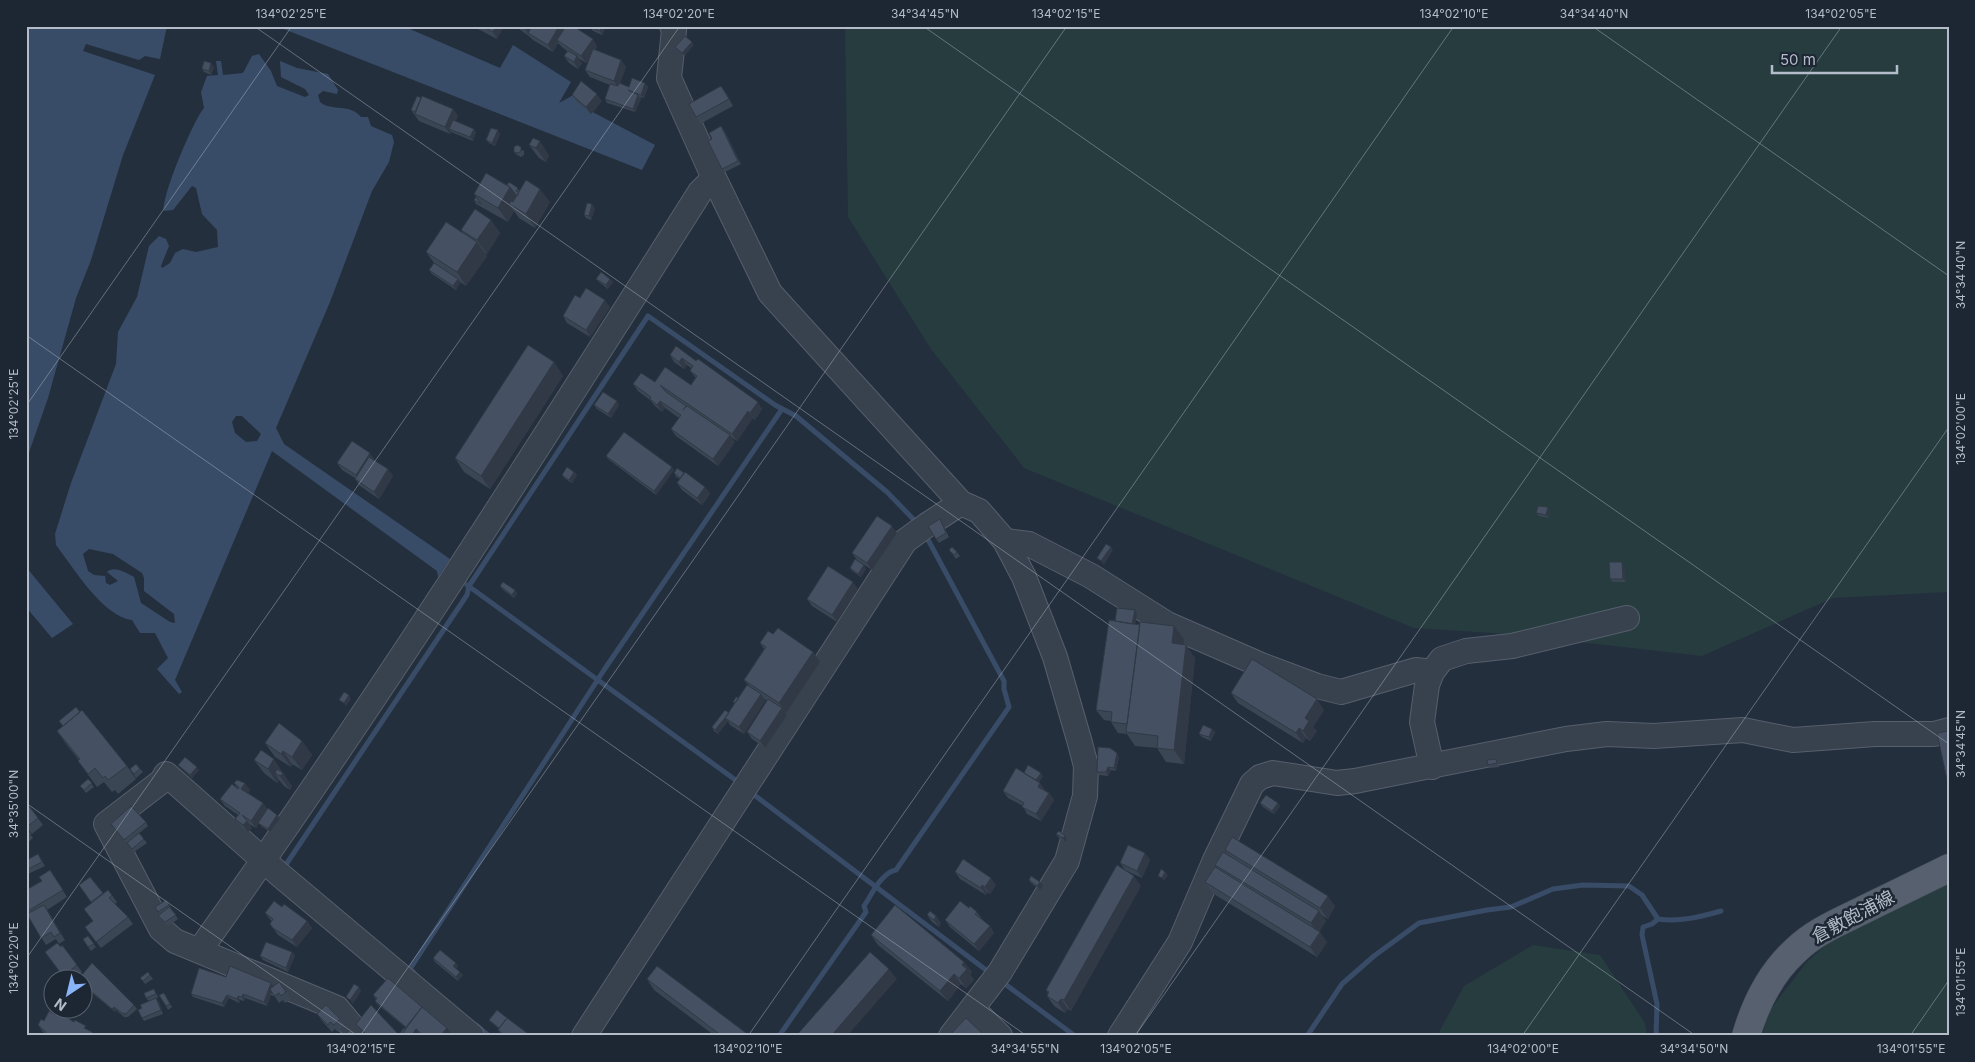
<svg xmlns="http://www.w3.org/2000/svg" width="1975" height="1062" font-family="Inter,'Noto Sans JP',sans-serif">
  <rect width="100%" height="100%" fill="#242f3e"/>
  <path fill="#263c3f" d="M845 26H1949V592L1833 598 1702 656 1508 634 1414 628 1024 468 931 349 848 217Z
    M1949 878V1036H1762L1770 1010 1806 963 1842 930Z
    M1533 945 1600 955 1645 1023 1647 1036H1437L1464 986Z"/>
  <path fill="#394c67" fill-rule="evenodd" d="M26 26H167L160 59 145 56 139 60 86 44 83 51 155 75 123 155 91 260 76 298 48 398 26 461Z
    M276 26H403L500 68 513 45 571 82 559 103 579 92 585 108 655 145 642 170Z
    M259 54 271 71 277 86 305 97 309 95 305 89 281 77 280 61 297 68 328 74 338 90 337 94 323 91 318 95 320 102C332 112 350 103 361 117H368L371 126 392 135 394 142 389 162 372 191 330 302 276 428 284 444 450 559 438 577 437 571 272 451 175 680 182 692 179 694 157 669 168 658 155 633H140L132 620C103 617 73 567 56 545L55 534 71 483 116 364 118 332 137 297 149 246 159 236 166 239 169 246 161 266 162 268 170 263 175 253 183 249 196 252 218 247 217 230 202 214 196 188 192 186 173 210 164 211C161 197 194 119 204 108L201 92 207 76 218 75 216 61H221L223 75 243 73 252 56ZM236 416H242L261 434 257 441 246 442 235 433 232 422ZM89 549 113 554 142 573 144 578V591L174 614 175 623 170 622 141 603 134 577C126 573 114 565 107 572L118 581 110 585 106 583 105 576 94 575 88 571 83 554Z
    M26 567 73 624 52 638 26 607Z"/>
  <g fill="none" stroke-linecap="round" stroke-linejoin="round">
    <path stroke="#394c67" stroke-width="5" d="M467 585 741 784
      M749 791 990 973
      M287 869 285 866 467 595 469 586 648 316 775 405 796 416 887 492 919 525
      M414 973 410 969 604 670 782 409
      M1005 984 1075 1036
      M476 1025 489 1036
      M779 1036 866 912 864 906C872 894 881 873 896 870L1009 707 1004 689V681L925 534
      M1307 1036 1342 984 1374 956 1419 923 1487 910 1511 907 1553 889 1583 885 1629 886 1642 895 1658 919C1680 922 1700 917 1721 911
      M1656 1036 1657 1004 1642 935 1643 927 1652 924 1658 919"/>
    <defs>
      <path id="minor" d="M672 26 674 30 669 78 714 178 770 293 961 503 979 511 1005 541 1024 577 1055 657 1080 743 1086 766 1085 796 1067 861 1000 972 951 1036
        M1005 541 1029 544 1091 576 1167 624 1261 665 1317 686 1341 692 1416 670 1432 672
        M1432 767 1422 722 1427 685 1432 672 1442 659 1466 651 1512 646 1627 618
        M199 951C375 706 538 448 700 192L714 178
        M973 1009 1000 1036
        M360 1036 337 1008 175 941 161 929 106 824 162 781 166 774 279 874 472 1036
        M584 1036 905 541 927 525 961 503
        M1120 1036 1180 942 1215 860 1252 784 1260 777 1273 773 1337 783 1355 781 1566 739 1607 734 1654 736 1743 730 1793 740 1875 734H1934L1949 730"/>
      <path id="major" d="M1746 1036C1755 1005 1771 973 1795 951 1814 932 1839 922 1863 910 1892 896 1920 882 1949 868"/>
    </defs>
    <use href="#minor" stroke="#565f6c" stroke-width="26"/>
    <use href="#major" stroke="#414a57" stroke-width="29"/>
    <use href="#minor" stroke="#38414e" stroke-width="24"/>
    <use href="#major" stroke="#56606e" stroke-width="28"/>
  </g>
  <path fill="#3b4654" d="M477 26H504L497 39 478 29Z
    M515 26H573L597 46 595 50 621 60 626 67 620 83 629 87 645 83 648 87 644 98 639 97 641 99 635 112 607 103 605 99 610 85 590 77 585 70 590 57 586 63 578 58 582 63 578 69 569 63 564 56 567 51 562 47 558 43 553 52 533 40 530 37Z
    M591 26H603L605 29 602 35 593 31 590 27Z
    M684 26H694L693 29Z
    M214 67 211 75 204 72 202 69Z
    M721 86 726 93 733 106 700 124 696 117Z
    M572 95 602 101 591 114 577 102Z
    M453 109 458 116 455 121 476 132 473 141 451 132 450 134 419 121 411 110Z
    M724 130 741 164 725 172 722 169Z
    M500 134 495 146 489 143 486 140Z
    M529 145 549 155 546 162 539 158Z
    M524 150V155L521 157 517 155 514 152Z
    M507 185 550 202 535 228 519 218 514 211 508 222 476 204 474 200 476 197 474 194Z
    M595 208 591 220 586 218 584 215Z
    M491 220 500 233 487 254 485 253 487 256 466 286 460 282 456 290 432 274 429 270 434 263 426 252 463 233 461 230Z
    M596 279H610L613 282 608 289 599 282Z
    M580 298 610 307 590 337 567 323 563 316Z
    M676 346 762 409 755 420 753 418 737 441 731 437 735 442 718 466 676 436 671 429 679 418 665 408 662 412 655 406 650 400 638 391 633 384 655 382 691 385 696 378 690 371 691 368 687 365 684 369 674 362 670 355Z
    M554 362 563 376 490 489 464 472 455 458Z
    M594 405H619L611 418 597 409Z
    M606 456 674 470 656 495 608 459Z
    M375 460V461L388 469 393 476 379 499 360 486 355 479V478L342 470 337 463Z
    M574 472 577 475 572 483 564 478 562 475Z
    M674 473 705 487 710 494 702 505 682 490 677 483 680 479 676 477Z
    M1548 507 1550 511 1549 518 1539 516 1536 513Z
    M942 523 949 537 939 543 936 539Z
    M897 533 872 570 857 560 852 553Z
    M949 550 957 552 960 556 956 559Z
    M1624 565 1626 582H1613L1610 579Z
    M850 568 866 569 861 577 852 571Z
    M500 586 515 590 517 594 514 598 502 589Z
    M858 589 837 622 812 606 807 599Z
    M1135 610 1137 614 1135 624 1174 626 1184 639 1183 644 1195 658 1184 764 1166 762 1157 748 1135 746 1127 734 1118 733 1111 722V721L1104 720 1096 710 1115 621Z
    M773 634 813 652 820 662 786 713H785L787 715 765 748 752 739 747 732 767 701 763 698 765 701 744 734 730 725 728 721 718 734 714 731 712 727 729 713 735 704 733 702 739 698 749 686 744 680 764 649 760 643Z
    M1231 693 1324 710 1313 727 1317 731 1310 741 1306 738 1303 743 1238 703Z
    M1212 729 1215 732 1211 741 1202 737 1199 734Z
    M57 731 127 766 136 779 118 794 115 790 112 792 104 782 97 787 78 761 79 760 66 744Z
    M302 741 312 755 302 770 292 764 291 767 275 757 265 743Z
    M1119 757 1116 771 1111 770 1108 776 1099 775 1097 772Z
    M254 760 284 773 283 774 292 786 290 790 284 786 279 780 277 783 264 773Z
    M1499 762V767L1490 768 1488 765Z
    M136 764 143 772 136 778 130 769Z
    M178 765 199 770 192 778 181 768Z
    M1024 773 1043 776 1039 782 1045 790V791L1049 793 1054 800 1041 821 1027 814 1023 806 1008 798 1003 791Z
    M88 779 94 787 86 793 80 786Z
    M234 783 250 790 248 793 263 803 267 809 280 818 270 832 261 826 259 823 256 828 249 824 252 828 248 832 240 826 235 819 238 815 225 806 220 799 238 789Z
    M26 802 43 825 32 834 26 827Z
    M1260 803H1278L1280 806 1274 814 1263 807Z
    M146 822 148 826 137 835 139 833 147 843 134 852 111 824Z
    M26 829 33 838 26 844Z
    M1056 834 1065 836 1067 839 1065 842 1059 838Z
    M1225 850 1335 906 1328 919 1321 915 1326 921 1319 932 1327 942 1317 957 1212 893 1205 882 1218 869 1215 865 1229 856Z
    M1145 853 1150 860 1142 878 1125 870 1120 863Z
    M38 854 45 866 26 875V859L27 860Z
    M50 870 67 897 47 910 65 940 59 944 56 939 46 945 31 920H30L26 916V895L42 881Z
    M955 872 996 885 990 894 987 892 986 895 960 879Z
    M90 877 103 894 108 890 117 902 115 904 128 917 133 924 101 948 85 927 93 921 84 909 92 903 79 885Z
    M1029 880 1043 886 1040 890 1031 883Z
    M1141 886 1071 1011 1068 1009 1065 1013 1054 1006 1047 996 1048 993 1046 990Z
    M166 900 178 919 168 926 161 920 158 916 160 915 155 907Z
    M282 907 307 921 312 928 297 947 278 935 270 924 272 922 265 913Z
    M969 908 977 912 982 919 990 926 994 933 979 951 950 927 945 920Z
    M927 915 936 916 941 923 939 927 932 922Z
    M871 935 964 962 972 972 970 974 974 980 966 988 961 984 948 1001 878 945Z
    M88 936 96 947 91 951 83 939Z
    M62 945 82 972 72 980H66L45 952 61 947Z
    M292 952 295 956 288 972 263 960 260 956Z
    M433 958 458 966 456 969 463 975 458 981 435 962Z
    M148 972 153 979 145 984 140 978Z
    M81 976 134 1005 137 1009 128 1017H124L116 1010 115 1012 87 989 84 985 86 983Z
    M226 977 271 983 273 986 279 982 291 999 285 1003 283 1000 279 1003 272 992 267 1006 245 998 244 1001 240 1000 239 1003 229 998 224 1007 193 997 191 994Z
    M647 979 748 1036H715L654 990Z
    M154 989 158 997 156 999 159 1002 163 1014 144 1021 142 1018V1008L149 1001 146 998Z
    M164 993 172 1007 168 1010 166 1006Z
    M373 995 452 1035 451 1036H403L400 1033 406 1028 377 1004 375 1001 376 999Z
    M317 1014 340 1019 345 1026 338 1032 335 1029 332 1032 322 1021Z
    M56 1015 74 1022 86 1026 45 1034 43 1032 38 1025Z
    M507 1018 531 1036H502L498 1030 499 1029 492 1023 489 1020Z"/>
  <path fill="#303945" d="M496 26H504L497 39 493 32Z
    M529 26H539L528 34 526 30Z
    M559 26H568L557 40 558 43 553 52 548 45Z
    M602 26H603L605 29 602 35 600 31Z
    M593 39 597 46 586 63 581 56Z
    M692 42 694 45 685 56 682 53Z
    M577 56 582 63 578 69 574 62Z
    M621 60 626 67 618 88 614 81Z
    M211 63 214 67 211 75 209 71Z
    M645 83 648 87 644 98 641 95Z
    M597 94 602 101 591 114 586 107Z
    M638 95 641 99 635 112 633 109Z
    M453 109 458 116 452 130 449 129 451 132 450 134 445 127Z
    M721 126 724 130 741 164 738 161Z
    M474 129 476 132 473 141 470 137Z
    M498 130 500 134 495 146 492 143Z
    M540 141 549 155 546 162 536 148Z
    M510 187 522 197 509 204 514 211 508 222 498 208Z
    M540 189 550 202 535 228 526 214Z
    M592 204 595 208 591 220 589 216Z
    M491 220 500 233 487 254 477 240Z
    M477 242 487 256 466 286 457 272Z
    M458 279 461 282 456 290 453 286Z
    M610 279 613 282 608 289 606 285Z
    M605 300 610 307 590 337 586 330Z
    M682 358 687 365 684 369 679 362Z
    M554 362 563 376 490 489 481 476Z
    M617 401 619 405 611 418 608 414Z
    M660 401 665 408 662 412 657 405Z
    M758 402 762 409 755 420 750 413Z
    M748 411 753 418 737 441 732 434Z
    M730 435 735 442 718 466 713 459Z
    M370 453 375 460 361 482 356 475Z
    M672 467 674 470 656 495 654 491Z
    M388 469 393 476 379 499 374 492Z
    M574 472 577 475 572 483 569 480Z
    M705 487 710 494 702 505 697 498Z
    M1548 507 1550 511 1549 518 1546 515Z
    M892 526 897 533 872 570 867 563Z
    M1111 547 1113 550 1104 565 1101 561Z
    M1622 562 1624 565 1626 582 1623 579Z
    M864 565 866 569 861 577 858 574Z
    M853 582 858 589 837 622 832 615Z
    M515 590 517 594 514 598 512 595Z
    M1135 610 1137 614 1134 630 1132 626Z
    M1174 626 1184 639 1182 657 1172 643Z
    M1186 645 1195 658 1184 764 1174 750Z
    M813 652 820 662 786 713 779 703Z
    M761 694 765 701 744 734 739 727Z
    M349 695 351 699 346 706 344 703Z
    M1317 699 1324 710 1313 727 1317 731 1310 741 1303 731 1305 718Z
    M782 708 787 715 765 748 760 741Z
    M725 718 728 721 718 734 715 730Z
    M1299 728 1306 738 1303 743 1296 733Z
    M1212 729 1215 732 1211 741 1209 737Z
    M302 741 312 755 302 770 292 757Z
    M283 751 292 764 291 767 281 754Z
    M1117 753 1119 757 1116 771 1114 768Z
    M274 759 292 786 290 790 280 776 275 773 279 780 277 783 268 769Z
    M197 767 199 770 192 778 190 775Z
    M1108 767 1111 770 1108 776 1106 772Z
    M1041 773 1043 776 1038 785 1035 782Z
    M245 783 250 790 246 796 241 789Z
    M1040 783 1045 790 1043 794 1038 787Z
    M1049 793 1054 800 1041 821 1036 814Z
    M263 803 268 810 256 828 251 821Z
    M1278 803 1280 806 1274 814 1272 811Z
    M277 815 280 818 270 832 268 829Z
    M247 821 252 828 248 832 243 825Z
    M1065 836 1067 839 1065 842 1063 838Z
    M1145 853 1150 860 1142 878 1137 871Z
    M1165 872 1168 875 1164 881 1162 878Z
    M1134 876 1141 886 1071 1011 1064 1000Z
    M991 878 996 885 990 894 985 887Z
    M1040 882 1043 886 1040 890 1037 886Z
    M982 885 987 892 986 895 981 888Z
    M1328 896 1335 906 1328 919 1320 908Z
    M44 905 49 912 65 940 60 933Z
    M1319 911 1326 921 1318 934 1311 923Z
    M936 916 941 923 939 927 934 920Z
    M307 921 312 928 297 947 292 940Z
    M990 926 994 933 979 951 974 944Z
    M1320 932 1327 942 1317 957 1310 947Z
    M292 952 295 956 288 972 286 968Z
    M964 962 972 972 970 974 974 980 966 988 959 978 962 965Z
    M456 963 458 966 456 969 453 966Z
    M889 969 897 979 847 1036H831Z
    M460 972 463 975 458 981 456 977Z
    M954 974 961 984 948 1001 940 991Z
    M271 983 274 987 267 1006 264 1002Z
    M359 987 361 991 353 1004 350 1000Z
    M243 994 245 998 244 1001 242 997Z
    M227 995 229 998 224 1007 222 1003Z
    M238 996 240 1000 239 1003 237 999Z
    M156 998 159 1002 163 1014 161 1010Z
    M1061 999 1068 1009 1065 1013 1058 1003Z
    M114 1007 116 1010 115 1012 112 1009Z
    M447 1028 452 1035 451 1036H440Z
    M416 1029 421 1036H411Z"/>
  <path fill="#455162" stroke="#303945" d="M482 26H496L493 32Z
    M520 26H529L526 30Z
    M532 26H559L548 45 528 33Z
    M566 26H573L593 39 581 56 557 40Z
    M591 26H602L600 31 590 27Z
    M685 36 692 42 682 53 675 47Z
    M593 49 621 60 614 81 585 70Z
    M568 51 577 56 574 62 564 56Z
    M204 61 211 63 209 71 202 69Z
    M632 78 645 83 641 95 628 90 638 95 633 109 605 99 610 84 618 86 619 83 629 87Z
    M581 81 597 94 586 107 572 95Z
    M721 86 729 99 696 117 689 104Z
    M417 96 421 98 415 112 411 110Z
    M422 96 453 109 445 127 415 114Z
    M453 120 474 129 470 137 449 129Z
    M721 126 738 161 722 169 708 141 712 139 709 133Z
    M491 128 498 130 492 143 486 140Z
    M533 138 540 141 536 148 529 145Z
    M517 145 521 147V151L518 153 514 152V147Z
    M486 173 510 187 498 208 474 194Z
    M496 179 507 185 509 182 518 188 516 191 519 193 517 196 510 187Z
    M526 180 540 189 526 214 509 204 511 201 513 202Z
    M476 197 481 204 474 200Z
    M587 203 592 204 589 216 584 215Z
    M475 209 491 220 477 240 461 230Z
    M446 222 477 242 457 272 426 252Z
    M434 263 458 279 453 286 429 270Z
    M601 272 610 279 606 285 596 279Z
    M586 288 605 300 586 330 563 316 575 295 580 298Z
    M528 345 554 362 481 476 455 458Z
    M676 346 696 361 698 359 758 402 750 413 748 411 732 434 660 385 666 392 686 406 683 410 687 406 730 435 713 459 671 429 681 415 660 401 657 405 650 399 651 397 633 384 641 373 655 382 665 367 691 385 697 376 690 371 693 366 682 358 679 362 670 355Z
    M603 392 617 401 608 414 594 405Z
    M624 432 672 467 654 491 606 456Z
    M352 441 370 453 356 475 337 463Z
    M369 457 388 469 374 492 355 479Z
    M567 467 574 472 569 480 562 475Z
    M677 468 684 473 680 478 674 473Z
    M685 472 705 487 697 498 677 483Z
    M1538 506 1548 507 1546 515 1536 513Z
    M877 516 892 526 867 563 852 553Z
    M940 519 946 533 936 539 928 526Z
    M1106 544 1111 547 1101 561 1097 558Z
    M952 547 957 552 954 555 949 550Z
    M855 559 864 565 858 574 850 568Z
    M1609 562H1622L1623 579H1610Z
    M828 566 853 582 832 615 807 599Z
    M503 582 515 590 512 595 500 586Z
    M1117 608 1135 610 1132 624 1115 621Z
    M1109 620 1140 625 1127 724 1111 722 1112 712 1096 710Z
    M1140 622 1174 626 1172 643 1186 645 1174 750 1157 748 1158 736 1126 732Z
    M778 628 813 652 779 703 744 680 766 647 760 643 768 631 773 634Z
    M1252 659 1317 699 1305 718 1309 721 1303 731 1299 728 1296 733 1231 693Z
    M747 685 761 694 739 727 725 718Z
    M344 692 349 695 344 703 339 700Z
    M736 697 739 698 735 703 733 702Z
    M768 699 782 708 760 741 747 732Z
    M76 707 80 712 63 726 59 721Z
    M82 710 127 766 108 780 105 776 103 778 95 768 88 774 78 761 80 759 57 731Z
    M725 710 729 713 715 730 712 727Z
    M279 723 302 741 292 757 283 751 281 754 265 743Z
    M1203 725 1212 729 1209 737 1199 734Z
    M1949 731V789L1937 733Z
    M1098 747 1110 748 1117 753 1114 768 1108 767 1106 772H1097Z
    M261 750 274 759 268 769 254 760Z
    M185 757 197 767 190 775 178 765Z
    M1496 759 1497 763 1488 765 1487 760Z
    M136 764 140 769 134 774 130 769Z
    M1028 765 1041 773 1036 780 1024 773Z
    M1016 768 1040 783 1038 787 1049 793 1036 814 1022 807 1024 803 1003 791Z
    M277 769 283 773 280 776 275 773Z
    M88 779 92 783 84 790 80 786Z
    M237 780 245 783 241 789 263 803 251 821 242 815 247 821 243 825 235 819 240 813 220 799 232 784 238 789 239 787 234 783Z
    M1266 795 1278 803 1272 811 1260 803Z
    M26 802 38 818 27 827 26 826Z
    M131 806 146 822 124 840 111 824Z
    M268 808 277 815 268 829 258 823Z
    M26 829 31 834 26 838Z
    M1059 831 1065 836 1063 838 1056 834Z
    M139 833 144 839 132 849 127 843Z
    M1232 837 1328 896 1320 908 1225 850Z
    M1128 845 1145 853 1137 871 1120 863Z
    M1223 852 1319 911 1311 923 1215 865Z
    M38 854 42 862 26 870V859L27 860Z
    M963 859 991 878 985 887 982 885 981 888 955 872Z
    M1117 865 1134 876 1064 1000 1061 999 1058 1003 1047 996 1049 992 1046 990Z
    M1215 867 1320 932 1310 947 1205 882Z
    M1161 869 1165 872 1162 878 1158 876Z
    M50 870 63 890 26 912V895L27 894 26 890 42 881 39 877Z
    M1031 876 1040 882 1037 886 1029 880Z
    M90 877 103 893 91 902 79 885Z
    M108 890 112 895 109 898 128 917 96 942 85 927 93 921 84 909Z
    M166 900 169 905 158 912 155 907Z
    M274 901 282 907 284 904 307 921 292 940 273 928 270 924 273 919 265 913Z
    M960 901 969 908 970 906 977 912 975 914 990 926 974 944 945 920Z
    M44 905 60 933 54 937 51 932 41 938 27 914Z
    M895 905 964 962 962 965 967 969 959 978 954 974 940 991 871 935Z
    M169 907 176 915 165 922 158 916Z
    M930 911 936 916 934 920 927 915Z
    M88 936 94 944 88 947 83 939Z
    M266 942 292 952 286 968 260 956Z
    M57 943 61 947 62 945 77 965 63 976 45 952Z
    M440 950 456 963 453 966 460 972 456 977 433 958Z
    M870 952 889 969 831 1036H796Z
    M92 963 134 1005 126 1014 122 1013 114 1007 112 1009 84 985 87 982 81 976Z
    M230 966 271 983 264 1002 243 994 242 997 238 996 237 999 227 995 222 1003 191 994 199 968 226 977Z
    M657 966 746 1033 744 1036H722L647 979Z
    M148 972 150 975 143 981 140 978Z
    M388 978 423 1008 422 1007 406 1027 375 1001 377 998 373 995Z
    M279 982 286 992 281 996 279 993 274 996 270 989Z
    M354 984 359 987 350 1000 346 997Z
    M154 989 156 994 146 998 144 993Z
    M164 993 170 1004 166 1006 159 995Z
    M156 998 161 1010 142 1018 138 1010 142 1008 140 1005Z
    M326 1005 340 1019 334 1025 330 1022 328 1025 317 1014Z
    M371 1005 400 1036H368L356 1024Z
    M422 1007 447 1028 440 1036H424L416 1029 411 1036H405L402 1034Z
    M497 1010 507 1018 499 1028 489 1020Z
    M49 1011 56 1015 58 1012 74 1022 75 1020 86 1026 84 1028 92 1032 93 1036H44L46 1032 38 1025 41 1019 44 1021Z
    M507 1018 531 1036H506L498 1030Z
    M966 1018 985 1036H949Z
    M404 1028 405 1029 402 1034 404 1035 400 1033Z
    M350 1030 355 1036H343Z"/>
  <path fill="none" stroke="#b4bcc9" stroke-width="1" stroke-opacity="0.45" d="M254 26 1696 1036M923 26 1949 744M1592 26 1949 276M26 335 1027 1036M26 406 292 26M26 803 358 1036M26 959 680 26M360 1036 1067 26M748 1036 1454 26M1135 1036 1842 26M1522 1036 1949 427M1910 1036 1949 980"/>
  <g text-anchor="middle" stroke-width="5" stroke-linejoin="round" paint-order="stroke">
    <g font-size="18" fill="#b4bcc9" stroke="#1d2633">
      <text transform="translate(1853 917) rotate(-28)" y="6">倉敷飽浦線</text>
    </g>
  </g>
  <rect width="1975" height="1062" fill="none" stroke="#1d2633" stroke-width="55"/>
  <g transform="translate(68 994) rotate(215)"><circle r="24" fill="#1d2633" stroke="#59626f"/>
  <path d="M0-4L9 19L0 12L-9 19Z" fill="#8ab4f8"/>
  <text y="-8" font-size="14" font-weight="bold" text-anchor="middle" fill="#b4bcc9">N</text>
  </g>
  <path d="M1772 65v8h125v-8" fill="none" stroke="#b4bcc9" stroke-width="2.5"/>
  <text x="1780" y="65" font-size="15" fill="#b4bcc9" stroke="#1d2633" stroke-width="4" paint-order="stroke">50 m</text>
  <rect x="28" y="28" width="1920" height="1006" fill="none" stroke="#b4bcc9" stroke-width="2"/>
  <g font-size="12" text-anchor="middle" fill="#b4bcc9">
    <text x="291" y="18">134°02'25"E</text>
    <text x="679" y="18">134°02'20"E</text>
    <text x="925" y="18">34°34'45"N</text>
    <text x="1066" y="18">134°02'15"E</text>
    <text x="1454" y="18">134°02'10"E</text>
    <text x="1594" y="18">34°34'40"N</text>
    <text x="1841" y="18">134°02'05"E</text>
    <text transform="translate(1961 275) rotate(-90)" y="4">34°34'40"N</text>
    <text transform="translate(14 404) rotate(-90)" y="4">134°02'25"E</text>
    <text transform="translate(1961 429) rotate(-90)" y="4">134°02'00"E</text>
    <text transform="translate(1961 744) rotate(-90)" y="4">34°34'45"N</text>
    <text transform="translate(14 804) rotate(-90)" y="4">34°35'00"N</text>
    <text transform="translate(14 958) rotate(-90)" y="4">134°02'20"E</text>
    <text transform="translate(1961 982) rotate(-90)" y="4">134°01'55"E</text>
    <text x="361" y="1053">134°02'15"E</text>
    <text x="748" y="1053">134°02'10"E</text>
    <text x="1025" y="1053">34°34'55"N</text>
    <text x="1136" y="1053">134°02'05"E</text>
    <text x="1523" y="1053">134°02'00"E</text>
    <text x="1694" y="1053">34°34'50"N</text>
    <text x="1911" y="1053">134°01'55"E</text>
  </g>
</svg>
